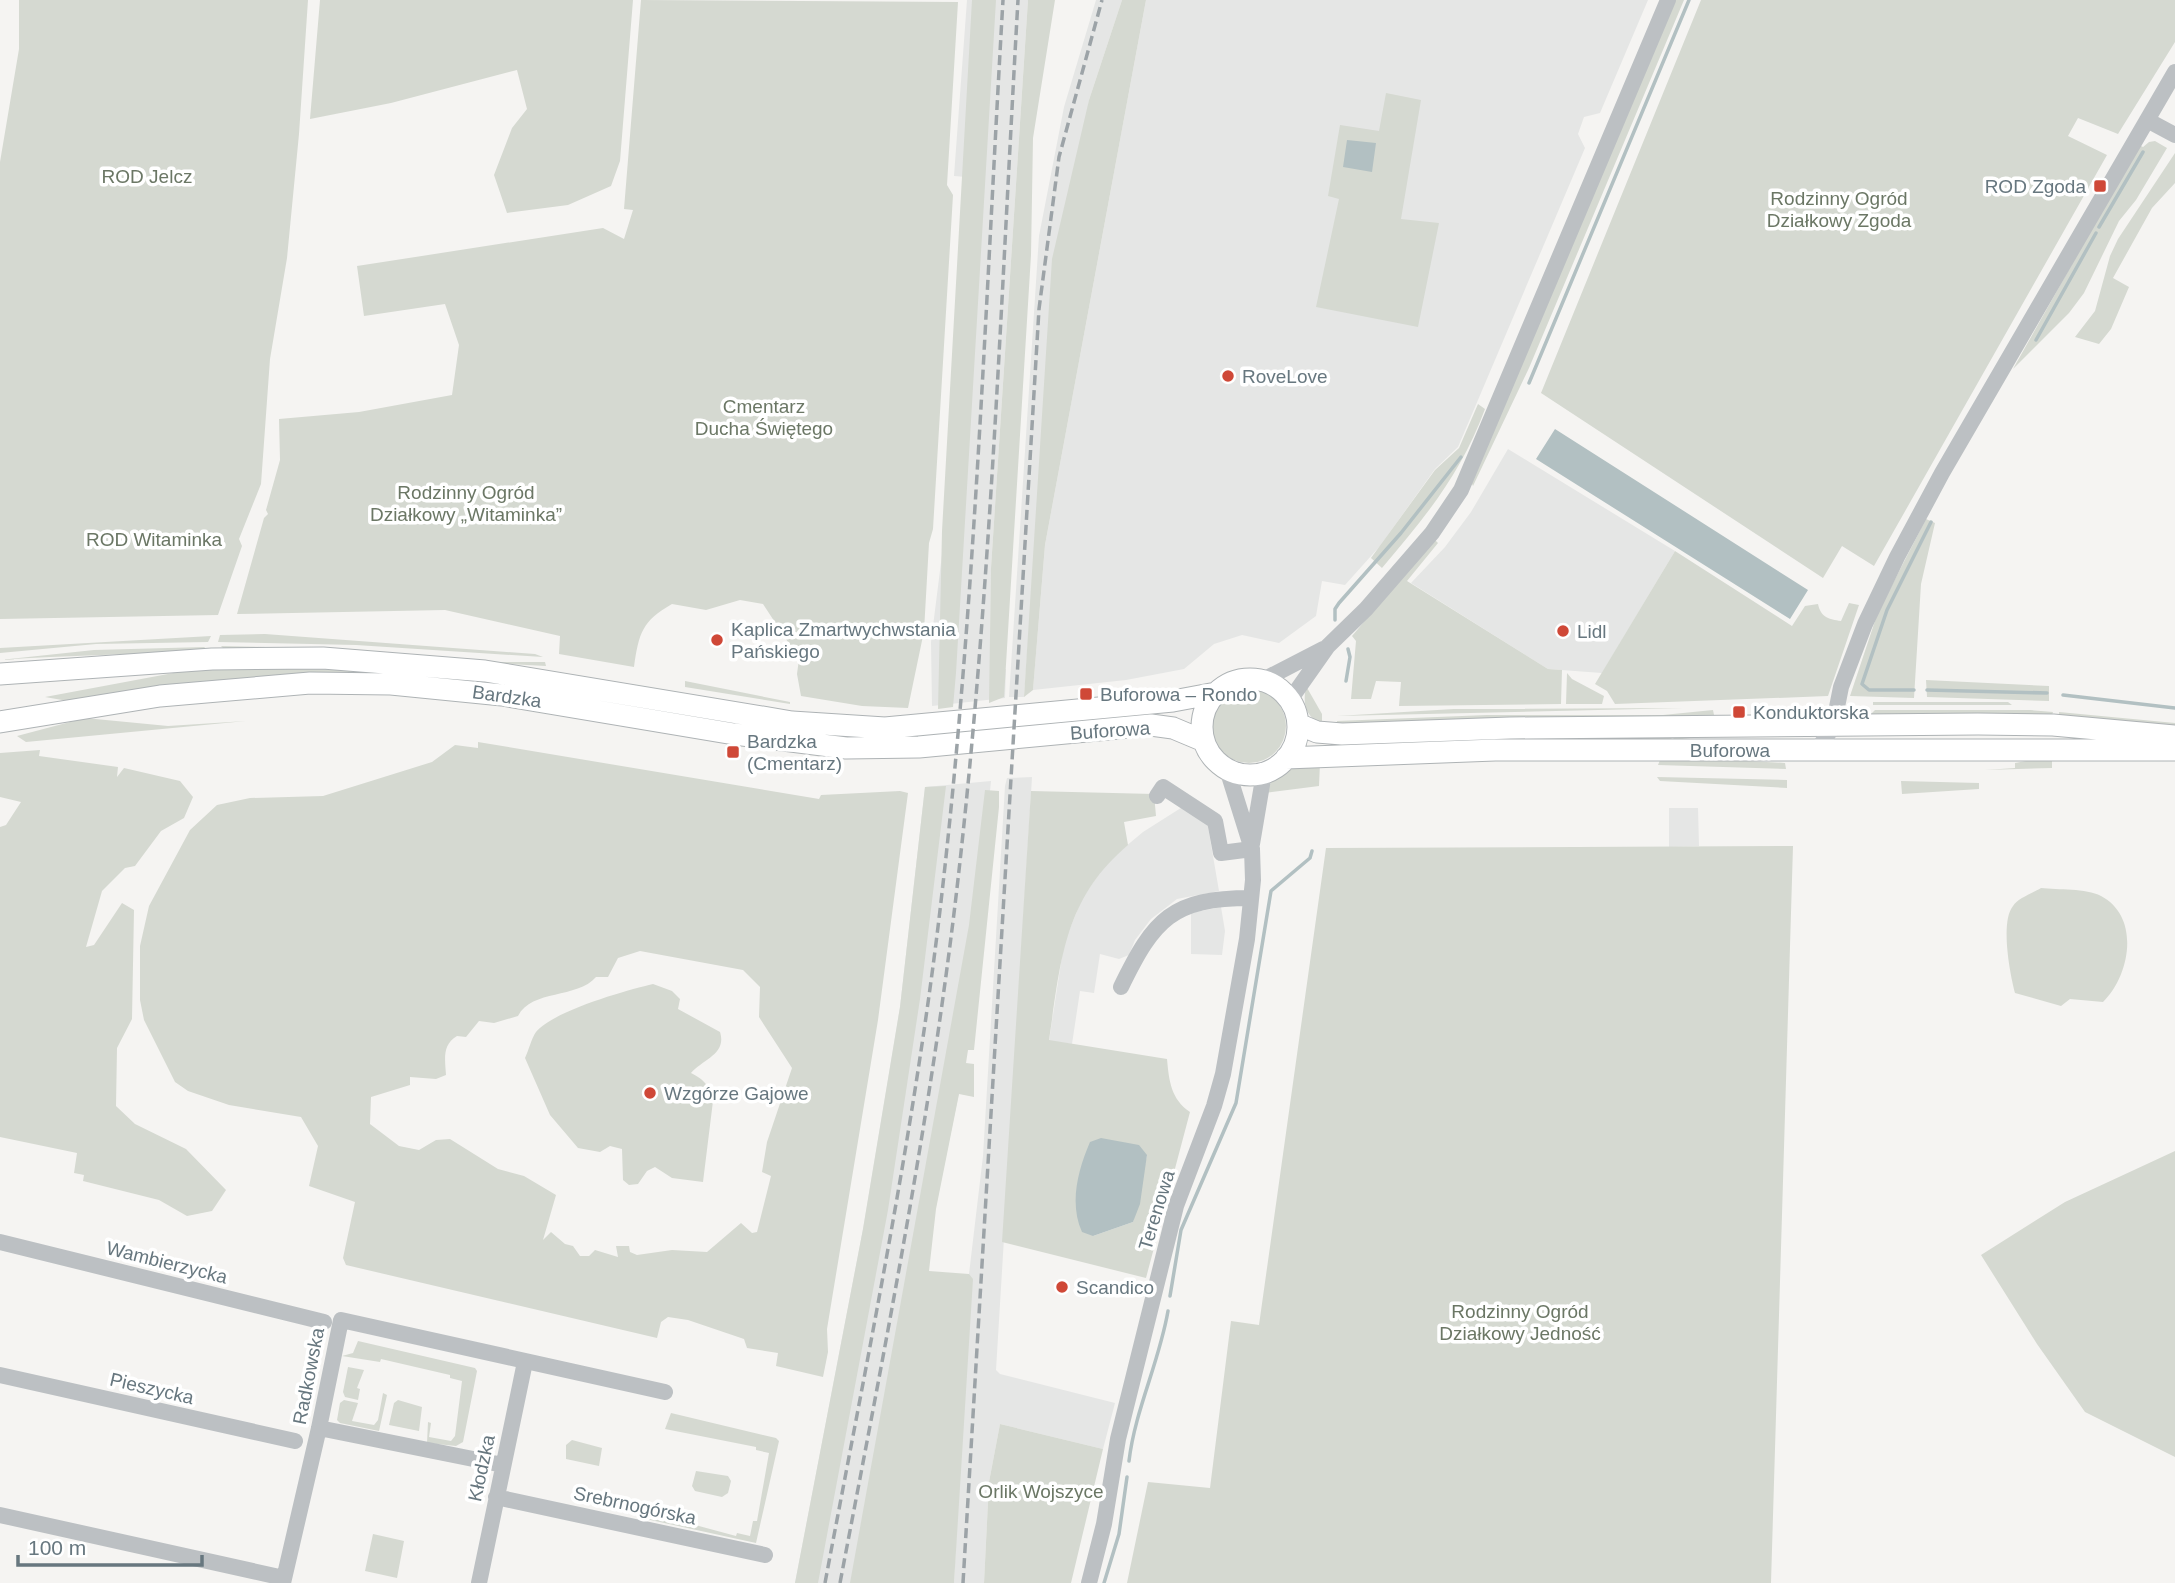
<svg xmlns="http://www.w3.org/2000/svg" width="2175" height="1583" font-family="Helvetica,sans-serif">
  <rect width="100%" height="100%" fill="#f5f4f2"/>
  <path fill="#e5e6e5" d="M967 0H1028L991 568 990 669H1006L1005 698 932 706 931 642 947 515 966 177 954 176Z
    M1096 0H1122L1089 100 1036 532 1024 697H1009L1039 236 1064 107Z
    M1146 0H1648L1600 113 1584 117 1578 134 1585 148 1458 447 1435 469 1380 546 1345 585 1322 581 1316 616 1279 643 1242 635 1214 644 1184 669 1126 680 1033 690 1045 545Z
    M1508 449 1675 551 1602 673 1548 669 1411 583 1445 547 1471 512Z
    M1032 777 996 1370 1000 1374 1115 1403 1103 1449 1000 1424 989 1482 984 1583H954L969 1274 983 1156 1005 786 1007 778Z
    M991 781 959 1093 857 1583H795L863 1229 900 1007 925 787Z
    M1184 806 1207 821 1219 891 1177 899 1168 906 1151 919 1135 940 1129 955 1119 959 1100 954 1094 993 1080 991 1072 1044 1049 1041 1064 943 1082 899 1107 862 1143 832Z
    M1669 808H1698L1699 846 1669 847Z
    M1221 907 1225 931 1222 955 1191 954V913Z"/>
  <path fill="#d5d9d1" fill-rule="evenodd" d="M19 0H308L299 134 287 258 270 359 261 484 239 539 242 546 218 615 0 619V162L19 49Z
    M320 0H633L620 161 611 186 568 205 507 213 494 175 512 128 527 109 517 70 391 103 310 119Z
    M641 0 958 2 947 185 953 195 933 529 929 543 924 631 908 708 862 706 801 696 797 674 799 659 763 604 740 600 706 610 672 604C642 621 639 633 634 667L559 654 560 636 445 610 237 614 264 518 268 514 266 510 280 460 279 419 359 412 452 395 459 345 445 304 364 316 357 266 603 228 624 239 633 210 624 209Z
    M972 0H996L956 673 953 707 938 709 942 531Z
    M1028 0H1055L1033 138 1031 255 1004 697 989 703 991 568Z
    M1122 0H1146L1045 545 1033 690 1024 697 1052 259 1089 100Z
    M1675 0H1684L1529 368 1473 486 1471 482Z
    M1701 0H2175V42L2118 134 2078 118 2068 136 2107 155 1874 566 1842 546 1823 578 1541 393Z
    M1386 93 1421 100 1401 219 1439 223 1418 327 1316 307 1339 199 1328 196 1340 125 1379 131Z
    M2155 141 2167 148 2136 200 2119 221 2084 293 2069 313 2013 369 2139 145 2143 147 2149 142Z
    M2175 153V183L2152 208 2113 278 2129 287 2111 329 2099 344 2075 337 2095 311 2110 256 2118 239Z
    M1478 404 1485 409C1461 474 1426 516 1382 568L1371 558 1435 470 1459 448Z
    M1926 519 1935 523 1921 584 1914 698 1850 696 1878 612Z
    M1434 539 1438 543 1407 581 1548 669 1562 670 1561 704 1399 706 1401 682 1376 681 1371 699H1351L1356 641 1352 636Z
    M1675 551 1792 626 1805 606 1818 604C1821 618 1829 619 1841 621L1849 603 1859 605 1828 696 1615 704 1607 691 1595 684Z
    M265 634 535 654 543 657 356 645 218 642 220 635Z
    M211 636 208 642 96 644 0 653V648Z
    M221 646 318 648 491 662H545L546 666 225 650Z
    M205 647 203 650C135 655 68 655 0 660L94 650Z
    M328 667 436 673 641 704 640 710 465 681 79 703 45 697 200 668Z
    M1567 673 1572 679 1604 696 1602 704H1566Z
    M1926 680 2049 686V701L1927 697Z
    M685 681 790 702V704L685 687Z
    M1306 686 1322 714V724C1304 716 1303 703 1306 686Z
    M1212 726a37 37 0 1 1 74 0a37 37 0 1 1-74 0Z
    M1873 702H2008L2012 705H1873Z
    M1683 708 1337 716 1454 709Z
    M1713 710 1714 715 1689 720 1336 726 1337 721 1487 715H1663Z
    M1875 710H2030L2053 712 2052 715 1871 714Z
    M2059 712 2175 723V727L2059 716Z
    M85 718 168 726 246 721 26 742 17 736Z
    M1474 736H1704L1675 740 1672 737 1671 740 1336 748V742Z
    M478 742 819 799 821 795 900 791 908 793 878 1020 827 1329 828 1352 823 1377 776 1366 778 1353 747 1348 744 1339 688 1320 668 1317 661 1322 657 1338 346 1265 343 1258 355 1202 309 1186 318 1146 301 1117 229 1105 188 1091 175 1082 144 1020 140 1000V946L149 906 190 830 217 805 250 798 323 796 432 762 455 745 478 748ZM640 951 743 970 760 987 759 1017 792 1068 767 1142 762 1172 771 1176 757 1232 752 1233 741 1223 707 1252 672 1250 637 1255 630 1252 629 1246H616L618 1257 595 1250 589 1256H580L573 1246 565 1244 551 1232 543 1240 556 1195 524 1176 498 1169 450 1139 436 1140 419 1150 399 1146 370 1124 371 1097 410 1085V1077L436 1079 446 1075C445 1059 442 1045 457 1036L466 1037 479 1021 494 1023 518 1016C532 989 577 999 596 977H608L618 958Z
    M40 750 39 756 118 767 117 777 124 768 180 781 193 797 184 818 161 831 135 866 125 868 102 891 86 947 94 945 122 903 134 910 132 1019 117 1048 116 1106 135 1124 186 1149 226 1190 212 1211 187 1216 159 1200 83 1181 84 1175 74 1173 77 1153 0 1137V827L6 825 21 802 0 797V753Z
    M1692 758 1785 763 1786 769 1658 765 1660 760Z
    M2042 758 2052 759V768L1985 770 2015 768V763Z
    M1320 763 1319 786 1265 793C1274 770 1299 766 1320 763Z
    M1657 777 1787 780V788L1660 781Z
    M1901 781 1979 783V789L1902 794Z
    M946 786 920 999 888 1210 818 1583H795L863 1229 900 1007 925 787Z
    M985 790 999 791V807L974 1050H968L966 1063 974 1064V1097L959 1094 936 1209 929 1271 969 1274 973 1279 954 1583H850L969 925Z
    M1031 791 1154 794 1156 816 1124 822 1128 845C1063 900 1061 962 1049 1040L1167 1059C1169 1081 1171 1099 1190 1112L1146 1278 1002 1242ZM1147 1155 1133 1222 1093 1236Z
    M1793 846 1771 1583H1127L1148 1482 1210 1488 1231 1321 1259 1325 1326 848Z
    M2041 888C2058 890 2086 888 2101 896 2141 917 2130 976 2103 1002L2070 999 2061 1006 2015 993C2010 974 2000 922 2013 906 2018 898 2033 893 2041 888Z
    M653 984 672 991 680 999 678 1009 720 1032C727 1054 703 1059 691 1073 704 1080 710 1085 713 1101L703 1182 672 1178 655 1167 647 1171 638 1184 629 1185 623 1180 622 1149 610 1146 600 1152 578 1148 550 1115 525 1058C529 1050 531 1039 536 1032 553 1011 627 990 653 984Z
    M2175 1151V1457L2085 1412 2037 1344 1981 1255 2065 1202Z
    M358 1341 475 1368 477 1371 463 1442 456 1446 427 1443 428 1422 431 1423 429 1437 451 1441 455 1436 462 1381 450 1378V1375L381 1359 380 1362 342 1356 353 1353Z
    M348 1367 364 1370 357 1388 360 1389 358 1400 345 1397 343 1392Z
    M383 1393 387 1395 379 1431 340 1423 337 1420 340 1403 344 1400 358 1403 352 1421 374 1425 378 1420Z
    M398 1400 422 1407 419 1431 389 1425 394 1403Z
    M671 1413 776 1438 779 1441 756 1543 646 1519 647 1512 736 1536 737 1533 750 1536 753 1521H757L769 1453 756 1450V1447L665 1429Z
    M1000 1424 1103 1449 1071 1583H984L989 1482Z
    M572 1440 602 1448 599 1466 566 1459V1445Z
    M696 1471 728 1476 731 1481 728 1493 722 1497 695 1491 692 1486Z
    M373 1534 404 1541 397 1578 365 1571Z"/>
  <path fill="#b2c0c2" d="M1347 140 1376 143 1372 172 1343 167Z
    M1555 429 1808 590 1790 619 1536 459Z
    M1101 1138 1139 1145 1147 1155 1140 1204 1133 1222 1093 1236 1082 1232C1069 1203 1078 1170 1090 1142Z"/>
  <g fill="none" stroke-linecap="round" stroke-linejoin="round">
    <path stroke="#b2c0c2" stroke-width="3.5" d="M2099 227 2143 152
      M2036 340 2096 233
      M1529 383 1689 0
      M1335 620V609L1339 603 1401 533 1461 457
      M1346 681 1350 657 1348 649
      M1914 690H1869L1862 684 1887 610 1931 522
      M1927 690 2047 693
      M2063 695 2175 708
      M1170 1296 1181 1230 1236 1103 1271 891 1310 858 1312 851
      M1129 1461C1135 1410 1159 1363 1168 1311
      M1104 1583 1119 1534 1127 1477"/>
    <defs>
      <path id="major" d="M0 674 212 659 323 658 485 671 792 722 885 728 1173 701 1216 693
        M1202 727a48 48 0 1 1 96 0a48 48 0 1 1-96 0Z
        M0 722 160 696 310 683 391 684 502 695 734 734 846 748 919 747 1151 725 1173 728 1204 741
        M1298 724 1317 732 1342 734 1510 728 1978 724 2053 725 2175 736
        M1286 758 1495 750H2175"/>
    </defs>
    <use href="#major" stroke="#aeb3b5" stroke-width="23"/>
    <path stroke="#bcc0c3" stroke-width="16" d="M2147 120 2175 135
      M1263 680 1323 649
      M1290 700 1328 646 1366 609 1432 533 1461 490 1668 0
      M1817 750 1833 727 1841 687 1865 624 1897 557 1942 473 2175 72
      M1157 796 1163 787 1215 821 1221 853 1252 849
      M1252 844 1264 773
      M1121 987C1154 919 1172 898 1251 898
      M0 1242 324 1322
      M0 1375 295 1441
      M319 1428 503 1465
      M496 1497 765 1555
      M0 1515 284 1578
      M283 1583 319 1428 341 1320 665 1392
      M479 1583 525 1362
      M1089 1583 1104 1524 1118 1439 1176 1206 1214 1106 1223 1074 1247 939 1253 880 1252 849 1227 769"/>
    <use href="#major" stroke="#fff" stroke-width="21"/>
    <path stroke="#9ca3a7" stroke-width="3.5" stroke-dasharray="10 5" stroke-linecap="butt" d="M825 1583C866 1365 911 1147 938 927 975 620 985 309 1003 0
      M840 1583C884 1352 930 1121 957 888 991 593 1001 296 1018 0
      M963 1583 1039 309 1059 157 1102 0"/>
  </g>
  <g fill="#cf4837" stroke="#fff" stroke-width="2.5">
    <rect x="2093" y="179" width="14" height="14" rx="3.5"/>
    <circle cx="1228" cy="376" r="7"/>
    <circle cx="1563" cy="631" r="7"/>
    <circle cx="717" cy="640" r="7"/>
    <rect x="1079" y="687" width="14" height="14" rx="3.5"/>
    <rect x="1732" y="705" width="14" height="14" rx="3.5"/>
    <rect x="726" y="745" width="14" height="14" rx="3.5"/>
    <circle cx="650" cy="1093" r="7"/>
    <circle cx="1062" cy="1287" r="7"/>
  </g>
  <g text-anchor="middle" stroke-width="7" stroke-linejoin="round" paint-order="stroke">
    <g font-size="19" fill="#6b7765" stroke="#fff">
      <text x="147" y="183">ROD Jelcz</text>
      <text x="1839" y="205">Rodzinny Ogród<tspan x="1839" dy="22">Działkowy Zgoda</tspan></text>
      <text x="764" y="413">Cmentarz<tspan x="764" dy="22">Ducha Świętego</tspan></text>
      <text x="466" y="499">Rodzinny Ogród<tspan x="466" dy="22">Działkowy „Witaminka”</tspan></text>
      <text x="154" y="546">ROD Witaminka</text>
      <text x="1520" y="1318">Rodzinny Ogród<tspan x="1520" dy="22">Działkowy Jedność</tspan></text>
      <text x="1041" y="1498">Orlik Wojszyce</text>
    </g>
    <g font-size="19" fill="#67777f" stroke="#fff" text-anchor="start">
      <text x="2086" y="193" text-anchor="end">ROD Zgoda</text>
      <text x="1242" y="383">RoveLove</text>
      <text x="731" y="636">Kaplica Zmartwychwstania<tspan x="731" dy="22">Pańskiego</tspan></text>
      <text x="1577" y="638">Lidl</text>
      <text x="1100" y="701">Buforowa – Rondo</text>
      <text x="1753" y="719">Konduktorska</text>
      <text x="747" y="748">Bardzka<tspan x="747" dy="22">(Cmentarz)</tspan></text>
      <text x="664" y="1100">Wzgórze Gajowe</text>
      <text x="1076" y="1294">Scandico</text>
    </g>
    <g font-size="19" fill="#67777f" stroke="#fff">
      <text transform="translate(507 696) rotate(8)" y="7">Bardzka</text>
      <text transform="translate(1110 730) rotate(-4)" y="7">Buforowa</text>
      <text x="1730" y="757">Buforowa</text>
      <text transform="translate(1156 1210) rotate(-73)" y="7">Terenowa</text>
      <text transform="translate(167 1262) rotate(14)" y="7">Wambierzycka</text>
      <text transform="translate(308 1376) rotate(-79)" y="7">Radkowska</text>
      <text transform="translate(152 1388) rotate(13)" y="7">Pieszycka</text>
      <text transform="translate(481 1468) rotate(-78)" y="7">Kłodzka</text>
      <text transform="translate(635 1505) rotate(12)" y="7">Srebrnogórska</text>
    </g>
  </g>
  <path d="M18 1555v10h184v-10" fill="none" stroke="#67777f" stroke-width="3.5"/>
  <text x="28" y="1555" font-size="21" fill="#67777f" stroke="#ffffff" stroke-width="5" paint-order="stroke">100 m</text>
</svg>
